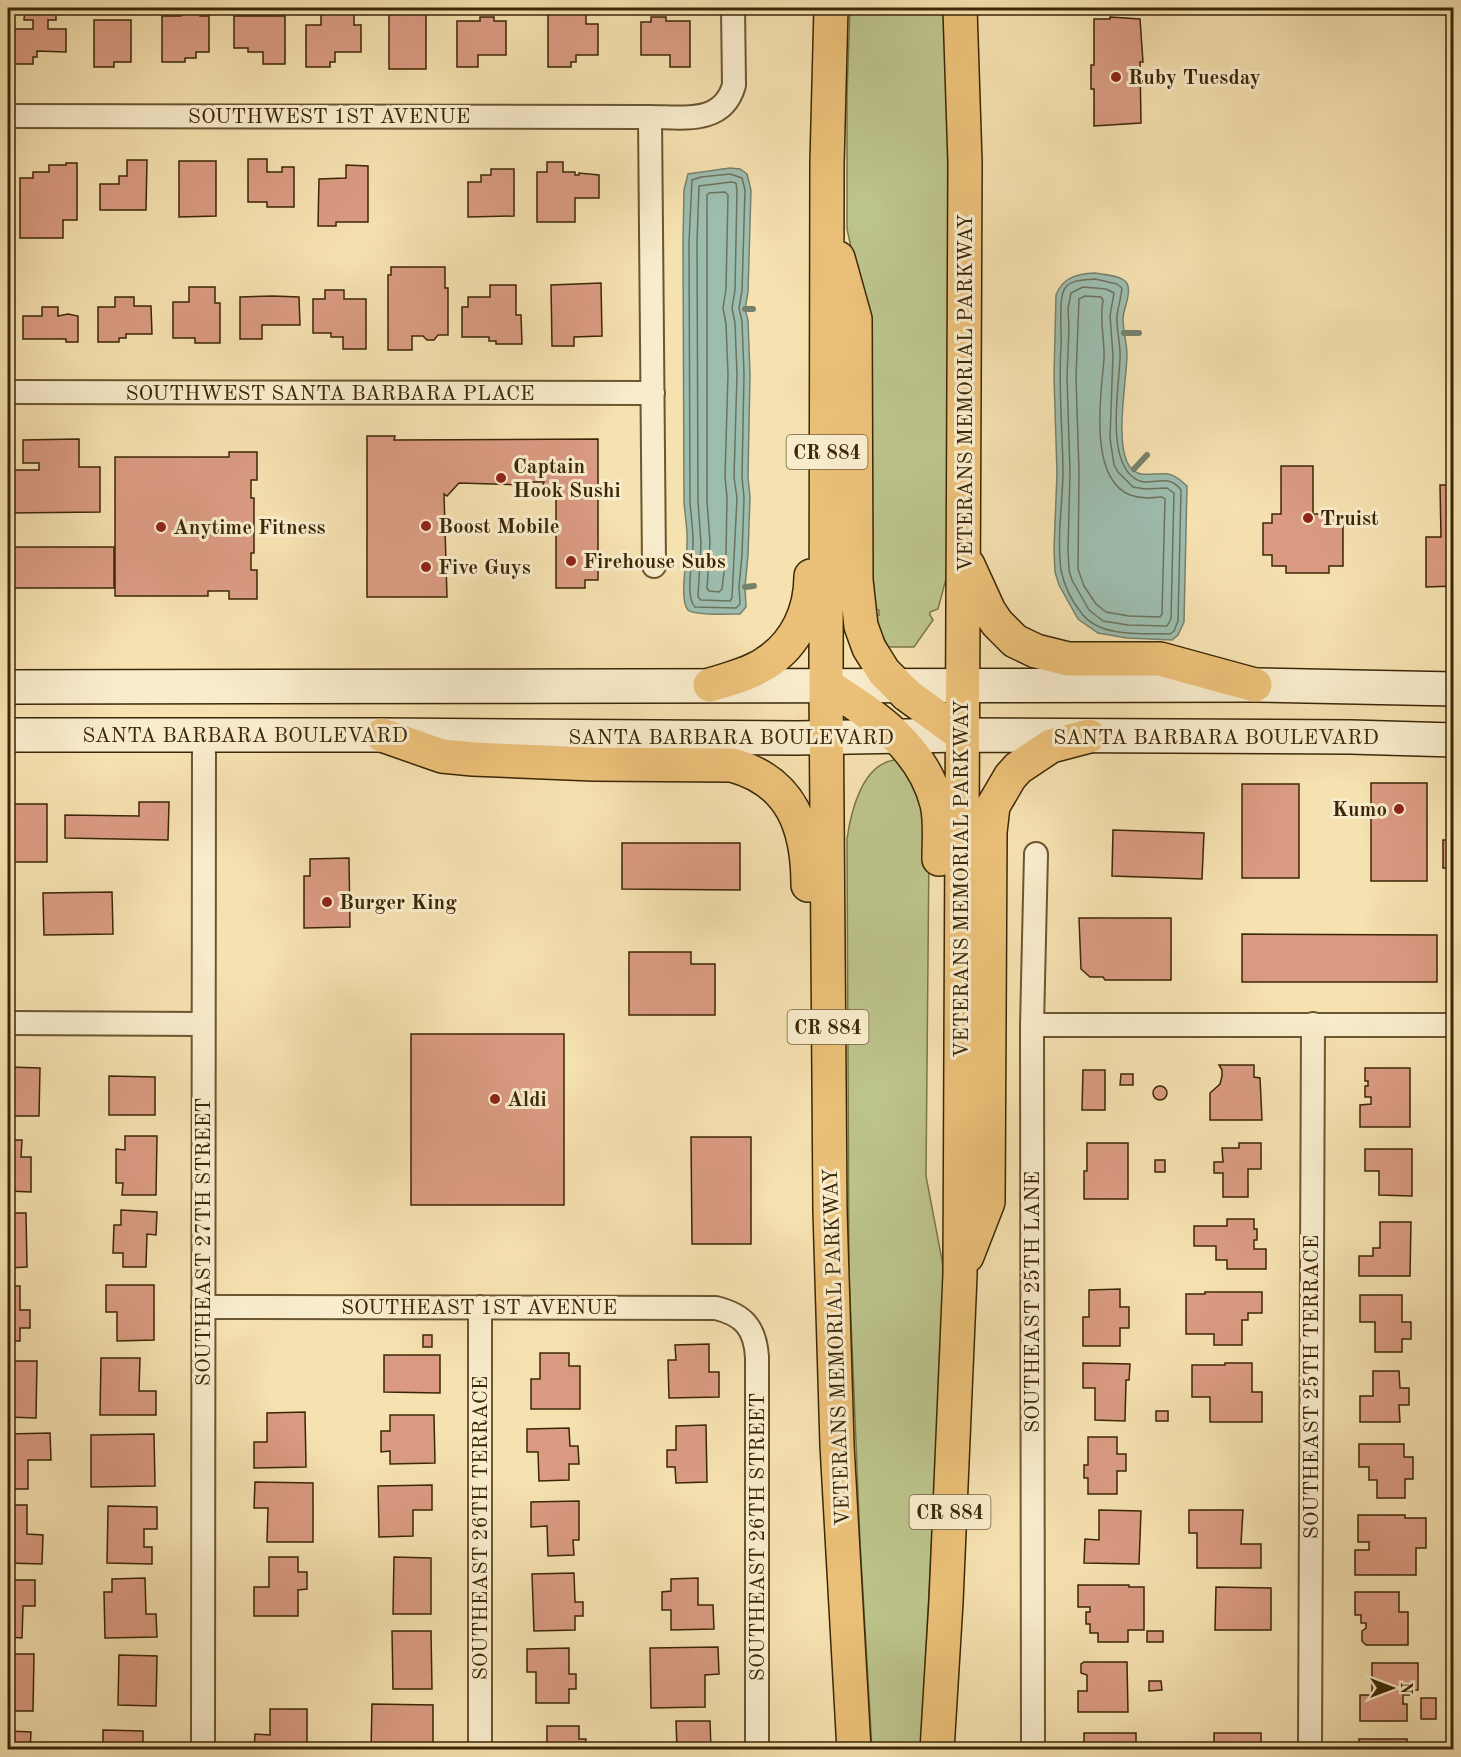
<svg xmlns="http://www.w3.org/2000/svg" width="1461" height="1757" font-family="'Old Standard TT',serif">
  <rect width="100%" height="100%" fill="#f6e1b0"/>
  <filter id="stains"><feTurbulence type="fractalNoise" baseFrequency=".00333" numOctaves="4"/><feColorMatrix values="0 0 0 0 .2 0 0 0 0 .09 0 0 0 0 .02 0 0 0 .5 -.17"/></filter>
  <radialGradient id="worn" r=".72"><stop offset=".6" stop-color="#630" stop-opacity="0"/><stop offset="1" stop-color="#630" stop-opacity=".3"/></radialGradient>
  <path fill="#bcc38b" stroke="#7c7549" stroke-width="1.5" d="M850 8H944L948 112V562L947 575 938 609 930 612V615L933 620 914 647H888L874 618 879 615V610L871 608 867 321 847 229V96Z
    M894 760 900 761 919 789 929 849 926 1176 945 1276 921 1749 872 1750 860 1541 849 1271 847 839C851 811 862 765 894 760Z"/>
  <path fill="#9dbdaf" stroke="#76816c" stroke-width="1.5" d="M730 168 740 169 747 174 751 190 748 292 745 309 748 320 750 374 748 477 750 497 748 555 745 587 746 607 740 614C730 614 694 616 688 610 679 601 687 558 687 545 688 531 685 516 684 502L683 242 684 190 688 174Z
    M1095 273C1104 275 1120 275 1126 282 1133 291 1123 309 1123 319 1123 331 1127 343 1127 356 1126 383 1116 438 1127 462 1136 481 1152 472 1168 474 1176 475 1181 481 1187 486L1184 622 1178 635 1172 640 1127 638 1098 633 1078 619 1059 585 1055 572 1054 549 1057 473 1054 377 1056 295C1063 277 1077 274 1095 273Z"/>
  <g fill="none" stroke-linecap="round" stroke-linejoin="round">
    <path stroke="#6c725b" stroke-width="1.5" d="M730 174 742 178 745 190 742 291 739 308 742 321 744 374 742 477 744 498 742 555 739 586 740 604 736 608 695 607C684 596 694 556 693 541 693 528 691 515 690 502L689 242 692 180 701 177Z
      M731 182 736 183 737 191 735 290 732 308 735 323 737 374 734 477 737 498 732 598 730 601 701 600 698 597 701 543 698 501 697 242 699 186Z
      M725 192 728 195 726 289 723 308 726 324 728 374 725 476 727 498 726 554 722 589 719 592 709 591 707 588 710 542 707 501V195L709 193Z
      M1095 279 1117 284 1122 288C1121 298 1118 307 1117 316 1116 330 1121 344 1120 358 1119 388 1106 458 1134 478 1150 490 1166 470 1181 490L1178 621 1174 631 1170 634C1143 633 1102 638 1083 615 1073 603 1064 586 1061 570 1057 540 1062 506 1063 475 1063 432 1058 389 1061 347 1062 333 1058 298 1065 288 1072 279 1085 280 1095 279Z
      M1083 287 1106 289 1114 293 1110 316 1113 355 1110 438 1114 465 1118 472 1133 487 1145 489 1167 488 1174 493 1171 619 1167 626 1128 625 1103 621 1089 610 1072 580 1069 570 1068 550 1070 472 1067 377 1069 328 1068 309 1071 293Z
      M1085 296 1101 297 1103 300C1099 323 1105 338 1104 359 1101 394 1088 478 1130 495 1141 499 1151 498 1162 497L1165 499 1162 614 1160 617 1129 616 1106 612 1096 604 1084 586 1078 569 1079 472 1076 377 1079 299Z"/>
    <path stroke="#76816c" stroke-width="6" d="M745 309H753
      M1124 333H1139
      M1134 469 1147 455
      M745 587 754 586"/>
  </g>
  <path fill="#da9b82" stroke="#3b2707" stroke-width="1.5" d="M25 8H56V20H48V29H66V52L37 51V57H33V64H13V29H33V20H24Z
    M176 8H205V9H200V16H209V52H196V58H185V62H162V16H181V9Z
    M321 8H354V25H361V52H335V62H330V67H306V25H321Z
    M389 14H426V69H389Z
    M548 14H586V24H598V55H576V62H571V67H548Z
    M234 16H285V64H263V52H248V48H234Z
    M480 17H494V21H506V55H478V67H457V21H480Z
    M651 17H666V21H690V67H670V55H641V22H651Z
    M1110 17 1140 19 1143 62H1140L1141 123 1094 126V89H1091V65H1094V19H1110Z
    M94 20H131V62H114V67H94Z
    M248 159H267V172H282V167H294V207H267V202H248Z
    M127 160H147L146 210H100V184H119V176H127Z
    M179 161H216V216L179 217Z
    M547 162H563V172H575V175H579V173L599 175V198H575V222H537V172H547Z
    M66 163H77V220H63V238H20V178H33V172H49V165H66Z
    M346 165 368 166V222H336V226H318L319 179 346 178Z
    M491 169H514V216L468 217V182H481V175H491Z
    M391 267H445V288H448V335H438L434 340H427L423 336H412V350H388V275H391Z
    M601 283 602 336 574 337V346H552L551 285Z
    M490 285H516V315H521L522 344H496V341H489V337H462V307H468V297H490Z
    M189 287H215V303H220V343H195V338H173V302H189Z
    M325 290H344V299H366V349H343V337H331V333H313V299H325Z
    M273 296 299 297 300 325H262V339H240V297Z
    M115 297H134V306H151L152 334H126V338H119V342H98V307H115Z
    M42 307H58V316L68 314 78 316V342H66V339H23V316H42Z
    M367 436H395L394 440 598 439V580H585V588H556V497L543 484 544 482H527V485L459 483 447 496 444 494 447 597H367Z
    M79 439V467H100V512L8 513V470H39V463H23V440Z
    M229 452H257V480H251V498H254V553H251V570H257V599H229V591H208V596H115V457H229Z
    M1281 466H1313V514H1343V566H1329V573H1286V566H1272V555H1263V523H1272V514H1281Z
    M1440 485H1454V586L1426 587V537H1441Z
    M8 547H114V588H8Z
    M1371 783H1427V881H1371Z
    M1242 784H1299V878H1242Z
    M139 802H169L168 840 65 838V815L139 816Z
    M8 804H47V862H8Z
    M1113 830 1204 833 1202 879 1112 876Z
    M1443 840H1454V868H1443Z
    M622 843H740V890L622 889Z
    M349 858 350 927 304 928V876H310V859Z
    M112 892 113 934 44 935 43 893Z
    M1079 918H1171V980H1105L1103 977H1090L1081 969Z
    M1242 934 1437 935V982H1242Z
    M629 952H691V964H715V1015H629Z
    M411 1034H564V1205H411Z
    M1219 1065H1254V1077L1260 1078 1262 1120H1210V1093L1220 1084 1222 1076V1070Z
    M8 1067 40 1068 39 1116H8Z
    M1365 1068H1410V1127H1360V1105L1371 1104V1097H1365V1086H1368V1081H1365Z
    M1083 1070H1105V1110H1082Z
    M1121 1074H1133V1085H1120Z
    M109 1076 155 1077V1115H109Z
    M1153 1093a7 7 0 1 1 14 0a7 7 0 1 1-14 0Z
    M125 1136H157L156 1195H122L123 1183H116V1149L125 1150Z
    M691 1137H751V1244H692Z
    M8 1140H22L21 1157H31V1192L8 1191Z
    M1087 1143H1128V1199H1084V1171H1087Z
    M1239 1143H1261V1169H1248V1197H1223V1173H1214V1162H1223L1222 1148H1239Z
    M1365 1149H1412V1196L1379 1195V1171H1365Z
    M1155 1160H1165V1172H1155Z
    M121 1210 157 1212 156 1235 147 1234 146 1267H123V1253H113L114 1225H121Z
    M8 1213H26L27 1267 8 1268Z
    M1227 1219H1254V1229H1257V1240H1254V1249H1266V1269H1227V1260H1216V1246H1194V1226H1227Z
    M1380 1222H1411L1410 1276H1359V1256H1373V1248H1380Z
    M106 1285H154V1340L117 1341V1312H106Z
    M8 1286H20V1310H30V1328H20V1341H8Z
    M1120 1289V1307H1129V1328H1120V1346H1083V1317H1089V1290Z
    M1205 1292H1262V1313H1248V1320H1242V1345H1214V1334H1186V1294H1205Z
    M1360 1295H1402V1322H1411V1339H1402V1352H1375V1322H1360Z
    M423 1335H432V1347H423Z
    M709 1344V1372H719V1397L669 1398 668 1360H676L675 1345Z
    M540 1353H569V1366H580V1409H531V1379H540Z
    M384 1355H440V1393L384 1392Z
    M101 1358H140L139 1391H156V1415H100Z
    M8 1361H37L36 1418 8 1417Z
    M1083 1363 1130 1364 1129 1380H1126L1125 1421 1095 1420V1388H1083Z
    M1225 1363H1252V1392H1262V1422H1210V1397H1192V1365H1225Z
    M1373 1371H1399L1400 1388H1409V1405H1399L1400 1422H1360V1396H1373Z
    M1156 1411H1168V1421H1156Z
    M305 1412 306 1467 254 1468V1442H267V1413Z
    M390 1415H434L435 1463 390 1464V1451L381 1452V1431H390Z
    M706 1425 707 1482 676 1483 675 1467H667V1450H676V1426Z
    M569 1428 570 1446H578L579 1464H569V1480L539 1481 538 1452H527V1429Z
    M50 1433 51 1460H28V1489H8V1434Z
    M154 1434 155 1486 91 1487V1435Z
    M1088 1437H1117V1454H1126V1471H1117V1494H1088V1478H1084V1465H1088Z
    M1359 1444H1404V1457H1413V1479H1405V1498H1377V1480H1369V1467H1359Z
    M255 1482 313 1483V1542H267L268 1508H254Z
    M432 1485V1510H413V1536L379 1537 378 1486Z
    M579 1501V1540H573L574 1555 548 1556 547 1526 531 1527V1502Z
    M8 1505H27V1534L43 1535 42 1564 8 1563Z
    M108 1506 157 1507V1529H144V1547H152V1564L107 1563Z
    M1099 1510 1141 1511 1139 1564 1084 1563 1085 1539 1099 1540Z
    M1189 1510H1243L1241 1544H1261V1568H1197V1533H1189Z
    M1358 1515H1405V1518H1426V1548H1416V1575H1355V1550H1369V1542H1358Z
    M269 1557H298V1572H307V1589L298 1590V1616H254V1587H269Z
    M394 1557 431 1558V1614H393Z
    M574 1573 575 1602H583V1616H575V1630L534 1631 532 1574Z
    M145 1578 146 1614H156L157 1637 105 1638 104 1592H112V1579Z
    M698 1578V1605H713L714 1629 671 1630V1610H662V1592L671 1591V1579Z
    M8 1580H35V1606H23L22 1638 8 1637Z
    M1078 1585H1129V1587H1144V1630H1128V1642H1098V1633H1090V1624H1086V1612H1090V1607H1078Z
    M1216 1587 1271 1588V1630H1215Z
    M1355 1592H1399V1612H1408V1645H1366L1362 1641V1631L1366 1628V1623H1361V1615H1355Z
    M392 1631H431L432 1689H393Z
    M1147 1631H1163V1642H1147Z
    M718 1647 719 1674 705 1675V1707L651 1708 650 1648Z
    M569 1648V1674H576V1689H569V1703H536V1672H527V1649Z
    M8 1654H34L33 1711H8Z
    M119 1655 157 1656 156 1706 118 1705Z
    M1084 1662H1127L1128 1712H1078V1691H1087V1675L1081 1673V1664Z
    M1372 1663H1418V1690H1413V1695H1403V1704H1407V1721H1360V1695H1372Z
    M1149 1681H1161L1162 1690 1149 1691Z
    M1421 1698H1436V1719H1421Z
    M372 1704 433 1705V1750H371Z
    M270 1709H307V1743H302V1750H254L255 1734 270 1735Z
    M676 1721H710L711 1750H677Z
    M547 1726H579V1739H586L585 1750H547Z
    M103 1730 143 1731V1750H103Z
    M8 1731 31 1732 30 1750H8Z
    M1084 1733H1136V1750H1084Z
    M1214 1733H1261V1750H1214Z
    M1359 1739H1407V1750H1359Z"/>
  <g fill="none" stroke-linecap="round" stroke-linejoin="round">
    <defs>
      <path id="street" d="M8 116 650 117C683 117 723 125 734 85L733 8
        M650 117 654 566
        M8 392 653 393
        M8 1023 203 1024
        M1032 1025H1454
        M203 1307 716 1308C744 1315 755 1328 757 1357V1750
        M480 1307V1750
        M203 1750 204 735
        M1033 1750 1032 1025 1036 854
        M1310 1750 1313 1024"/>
      <path id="secondary" d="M8 687 1255 685 1454 689
        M8 735H382L796 738 962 735 1351 737 1454 740"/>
      <path id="highway" d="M831 8 827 163 826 685 830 1211 837 1445 854 1750
        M838 258 855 319 856 580 861 626 869 648 884 672 907 695 962 735
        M968 565 989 611 997 623 1015 641 1036 651 1068 659H1160L1255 685
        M710 685C729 679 750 674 766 663 796 644 811 611 811 576
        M826 685C873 714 923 747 937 804 941 821 939 842 939 859
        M382 735 442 756 473 759 593 764 732 765C792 781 808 828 808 885
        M967 1256 988 1202 990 832 993 806 1010 777 1018 768 1051 746 1089 736
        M937 1750 946 1602 960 1275 965 163 960 8"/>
    </defs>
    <use href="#street" stroke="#6a5631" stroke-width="26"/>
    <use href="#secondary" stroke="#3b2707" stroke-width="36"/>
    <use href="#highway" stroke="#3b2707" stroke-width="36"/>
    <use href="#street" stroke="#f9eccc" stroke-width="22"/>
    <use href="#secondary" stroke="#f9eccc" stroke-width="33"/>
    <use href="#highway" stroke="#ebc078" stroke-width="33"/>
  </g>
  <g fill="#8f2418" stroke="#f9eccc" stroke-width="2">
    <circle cx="1116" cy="77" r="6"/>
    <circle cx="501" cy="478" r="6"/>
    <circle cx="1308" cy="518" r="6"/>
    <circle cx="426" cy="526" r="6"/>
    <circle cx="161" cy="527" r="6"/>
    <circle cx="571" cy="561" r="6"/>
    <circle cx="426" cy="567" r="6"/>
    <circle cx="1399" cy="809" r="6"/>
    <circle cx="327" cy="902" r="6"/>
    <circle cx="495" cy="1099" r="6"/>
  </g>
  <g text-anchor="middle" stroke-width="6" stroke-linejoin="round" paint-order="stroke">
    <g fill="#f9eccc" stroke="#746242" stroke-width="1.5">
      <rect x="786.5" y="435" width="81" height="34" rx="4.5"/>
      <rect x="787.5" y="1010" width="81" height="34" rx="4.5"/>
      <rect x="909.5" y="1495" width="81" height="34" rx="4.5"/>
    </g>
    <g font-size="20" font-weight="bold" fill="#3b2707">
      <text x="827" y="459">CR 884</text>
      <text x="828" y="1034">CR 884</text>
      <text x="950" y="1519">CR 884</text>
    </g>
    <g font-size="21" font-weight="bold" fill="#3b2707" stroke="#f9eccc" text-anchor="start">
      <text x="1128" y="84">Ruby Tuesday</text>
      <text x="513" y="473">Captain<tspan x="513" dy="24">Hook Sushi</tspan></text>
      <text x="1320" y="525">Truist</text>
      <text x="438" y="533">Boost Mobile</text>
      <text x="173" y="534">Anytime Fitness</text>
      <text x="583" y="568">Firehouse Subs</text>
      <text x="438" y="574">Five Guys</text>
      <text x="1387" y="816" text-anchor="end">Kumo</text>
      <text x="339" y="909">Burger King</text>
      <text x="507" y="1106">Aldi</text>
    </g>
    <g font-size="21" fill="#3b2707" stroke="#f9eccc">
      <text x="329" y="123">SOUTHWEST 1ST AVENUE</text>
      <text x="330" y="400">SOUTHWEST SANTA BARBARA PLACE</text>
      <text transform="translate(965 393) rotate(-90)" y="7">VETERANS MEMORIAL PARKWAY</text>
      <text x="245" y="742">SANTA BARBARA BOULEVARD</text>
      <text x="731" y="744">SANTA BARBARA BOULEVARD</text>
      <text x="1216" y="744">SANTA BARBARA BOULEVARD</text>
      <text transform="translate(961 879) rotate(-90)" y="7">VETERANS MEMORIAL PARKWAY</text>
      <text transform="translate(203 1242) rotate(-90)" y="7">SOUTHEAST 27TH STREET</text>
      <text transform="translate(1032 1302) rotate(-90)" y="7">SOUTHEAST 25TH LANE</text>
      <text x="479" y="1314">SOUTHEAST 1ST AVENUE</text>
      <text transform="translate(836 1347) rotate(-92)" y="7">VETERANS MEMORIAL PARKWAY</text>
      <text transform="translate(1311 1387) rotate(-90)" y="7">SOUTHEAST 25TH TERRACE</text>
      <text transform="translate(480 1528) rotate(-90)" y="7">SOUTHEAST 26TH TERRACE</text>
      <text transform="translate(757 1537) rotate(-90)" y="7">SOUTHEAST 26TH STREET</text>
    </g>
  </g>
  <rect width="1461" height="1757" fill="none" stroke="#f6e1b0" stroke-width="30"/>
  <rect x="9" y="9" width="1443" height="1739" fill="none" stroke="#3b2707" stroke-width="3"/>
  <rect x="15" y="15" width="1431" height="1727" fill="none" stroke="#3b2707" stroke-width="1.5"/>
  <g transform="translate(1392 1688) rotate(90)" stroke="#f9eccc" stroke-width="4.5" paint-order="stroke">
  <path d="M0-4.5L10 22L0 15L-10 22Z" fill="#3b2707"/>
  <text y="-9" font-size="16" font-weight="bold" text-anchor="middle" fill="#3b2707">N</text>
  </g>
  <rect width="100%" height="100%" filter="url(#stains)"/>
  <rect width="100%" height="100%" fill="url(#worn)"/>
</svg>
